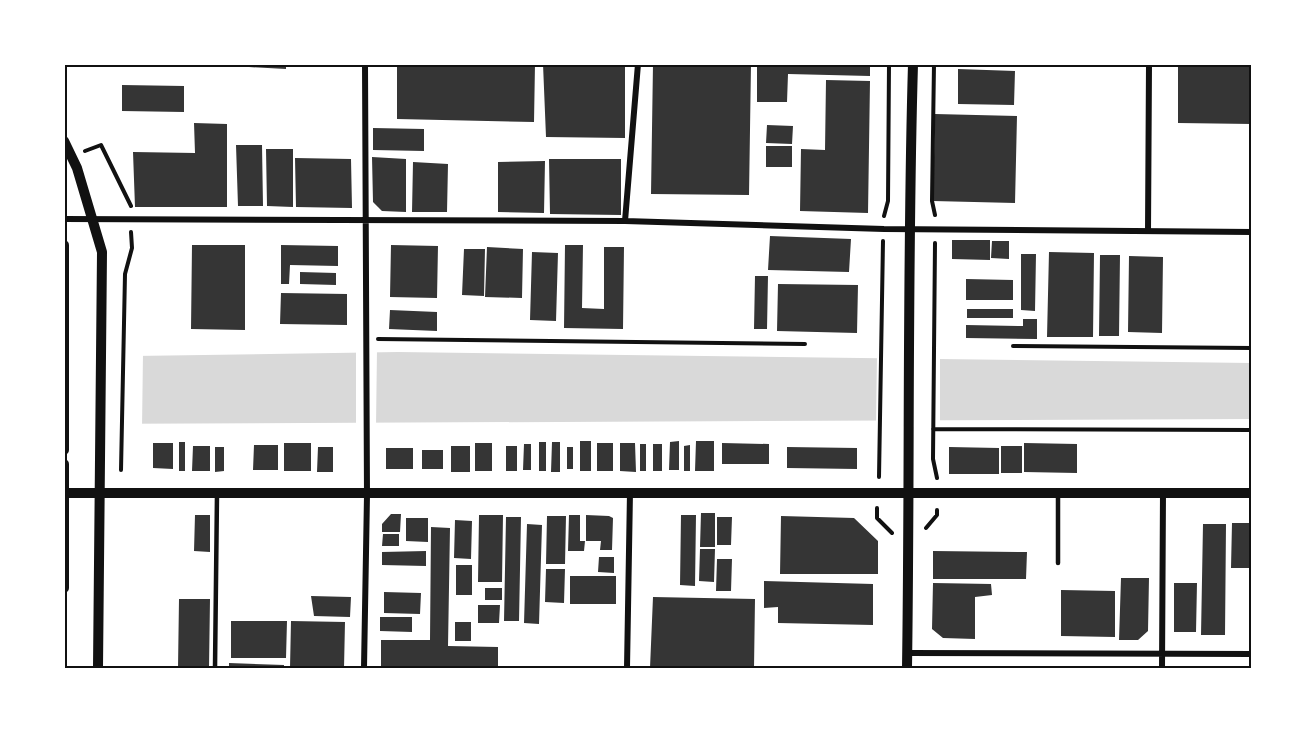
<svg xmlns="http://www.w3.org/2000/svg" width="1316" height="733" font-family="'Fira Sans Condensed',sans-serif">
  <rect width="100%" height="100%" fill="#fff"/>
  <path fill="#d9d9d9" d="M398 352 1251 363V419L65 424 64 357Z"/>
  <path fill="#fff" d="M356 349H377L376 426 356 427Z
    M143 353 142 428 64 427V354Z
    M877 356 940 357V423H876Z"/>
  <path fill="#353535" d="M249 64H286V69L249 67Z
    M397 64H535L534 122 397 119Z
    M543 64H625V138L546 137Z
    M653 64H751L749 195 651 194Z
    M757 64H870V76L788 74 787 102H757Z
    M1178 64H1252V124L1178 123Z
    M958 69 1015 71 1014 105 958 104Z
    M826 80 870 81 868 213 800 211 801 149 825 150Z
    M122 85 184 86V112L122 111Z
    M935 114 1017 116 1015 203 933 201Z
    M194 123 227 124V207H135L133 152 195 153Z
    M767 125 793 126 792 144 766 143Z
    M373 128 424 129V151L373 150Z
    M236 145H262L263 206H238Z
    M766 146H792V167H766Z
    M266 149H293V207L267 206Z
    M372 157 406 159V212L382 211 373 202Z
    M295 158 351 159 352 208 296 207Z
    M549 159H621V215L550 214Z
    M545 161 544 213 498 212V162Z
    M413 162 448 164 447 212H412Z
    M770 236 851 239 849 272 768 270Z
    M952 240H990V260L952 259Z
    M992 241H1009V259L991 258Z
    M192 245H245V330L191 329Z
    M281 245 338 246V266L290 265 289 284H281Z
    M391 245 438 246 437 298 390 297Z
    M565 245H583L582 308 604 309V247H624L623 329 564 328Z
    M487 247 523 249 522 298 485 297Z
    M464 249H485L484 296 462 295Z
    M532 252 558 253 556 321 530 320Z
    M1049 252 1094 253 1093 337H1047Z
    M1021 254H1036L1035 311 1021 310Z
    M1100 255H1120L1119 336H1099Z
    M1129 256 1163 257 1162 333 1128 332Z
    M300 272 336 273V285L300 284Z
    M755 276H768L767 329H754Z
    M966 279 1013 280V300H966Z
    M778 284 858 285 857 333 777 331Z
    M281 293 347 294V325L280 324Z
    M967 309H1013V318H967Z
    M390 310 437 312V331L389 329Z
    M1023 319H1037V339L966 338V325L1023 326Z
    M580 441H591V471H580Z
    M679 441V470H669L670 442Z
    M696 441H714V471H695Z
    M179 442H185V471H179Z
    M539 442H546V471H539Z
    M552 442H560V472H551Z
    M153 443H173V469L153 468Z
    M284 443H311V471H284Z
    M475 443H492V471H475Z
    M597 443H613V471H597Z
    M620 443H635L636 472 620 471Z
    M722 443 769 444V464H722Z
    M1024 443 1077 444V473L1024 472Z
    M524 444H531V470H523Z
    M640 444H646V471H640Z
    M653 444H662V471H653Z
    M254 445H278V470H253Z
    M690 445V471H684V446Z
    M193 446H210V471H192Z
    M451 446H470V472H451Z
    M506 446H517V471H506Z
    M1001 446H1022V473H1001Z
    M215 447H224V471L215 472Z
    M318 447H333V472H317Z
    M567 447H573V469H567Z
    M787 447 857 448V469L787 468Z
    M949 447 999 448V474H949Z
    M386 448H413V469H386Z
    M422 450H443V469H422Z
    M701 513H715V547H700Z
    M391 514H401L400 532H382V524Z
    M195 515H210V552L194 551Z
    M479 515H503L502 582H478Z
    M569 515H580V541H585L584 551H568Z
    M586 515 609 516 613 518 612 550H600L601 541H586Z
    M681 515H696L695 586 680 585Z
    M547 516H566L565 564H546Z
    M781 516 854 518 878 541V574H780Z
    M506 517H521L519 621H504Z
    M717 517H732L731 545H717Z
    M406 518H428V542L406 541Z
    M455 520 472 521 471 559 454 558Z
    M1232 523H1252V568H1231Z
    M527 524 542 525 539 624 524 623Z
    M1203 524H1226L1225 635H1201Z
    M431 527 450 528 448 646 498 647V668H381V640H430Z
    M383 534H399V546H382Z
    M700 549H715L714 582 699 581Z
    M426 551V566L382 565V552Z
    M933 551 1027 552 1026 579H933Z
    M599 557H614V573L598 572Z
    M717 559H732L731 591H716Z
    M456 565H472V595H456Z
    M546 569H565L564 603 545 602Z
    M570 576H616V604H570Z
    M1121 578H1149L1148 631 1138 640H1119Z
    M764 581 873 584V625L778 623V607L764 608Z
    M933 583 991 584 992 595 975 597V639L943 638 932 629Z
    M1174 583H1197L1196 632H1174Z
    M485 588H502V600H485Z
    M1061 590 1115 591V637L1061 636Z
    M384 592 421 593 420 614 384 613Z
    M311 596 351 597 350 617 314 616Z
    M653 597 755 599 754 668H650Z
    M179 599H210L209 668H178Z
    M478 605H500L499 623H478Z
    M380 617H412V632L380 631Z
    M231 621H287L286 658H231Z
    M291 621 345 622 344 668H290Z
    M455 622H471V641H455Z
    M229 663 284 665V668H229Z"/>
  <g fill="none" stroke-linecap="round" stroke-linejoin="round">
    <path stroke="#111" stroke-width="4" d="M934 64 932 201 935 215
      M85 151 101 145 131 206
      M884 216 888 201 889 64
      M935 243 933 459 937 478
      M378 339 805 344
      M1013 346 1252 348
      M933 429 1252 430
      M121 470 125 274 132 248 131 232
      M879 477 883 241
      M877 508V518L892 533
      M926 528 937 515V510"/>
    <path stroke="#111" stroke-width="4.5" d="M1058 493V563
      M215 668 217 494"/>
    <path stroke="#111" stroke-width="6" d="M64 219 625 221 884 229 1252 232
      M625 221 638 64
      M1148 231 1149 64
      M907 653 1252 654
      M364 668 367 495 365 64
      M627 668 630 492
      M1162 668 1163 492"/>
    <path stroke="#111" stroke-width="10" d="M64 141 77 168 102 252 98 668
      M64 245V450
      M64 464V588
      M66 493H1252
      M907 668C910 467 907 266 913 64"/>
  </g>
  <rect width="1316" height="733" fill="none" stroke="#ffffff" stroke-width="132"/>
  <rect x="66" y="66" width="1184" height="601" fill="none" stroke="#111" stroke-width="2"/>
</svg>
